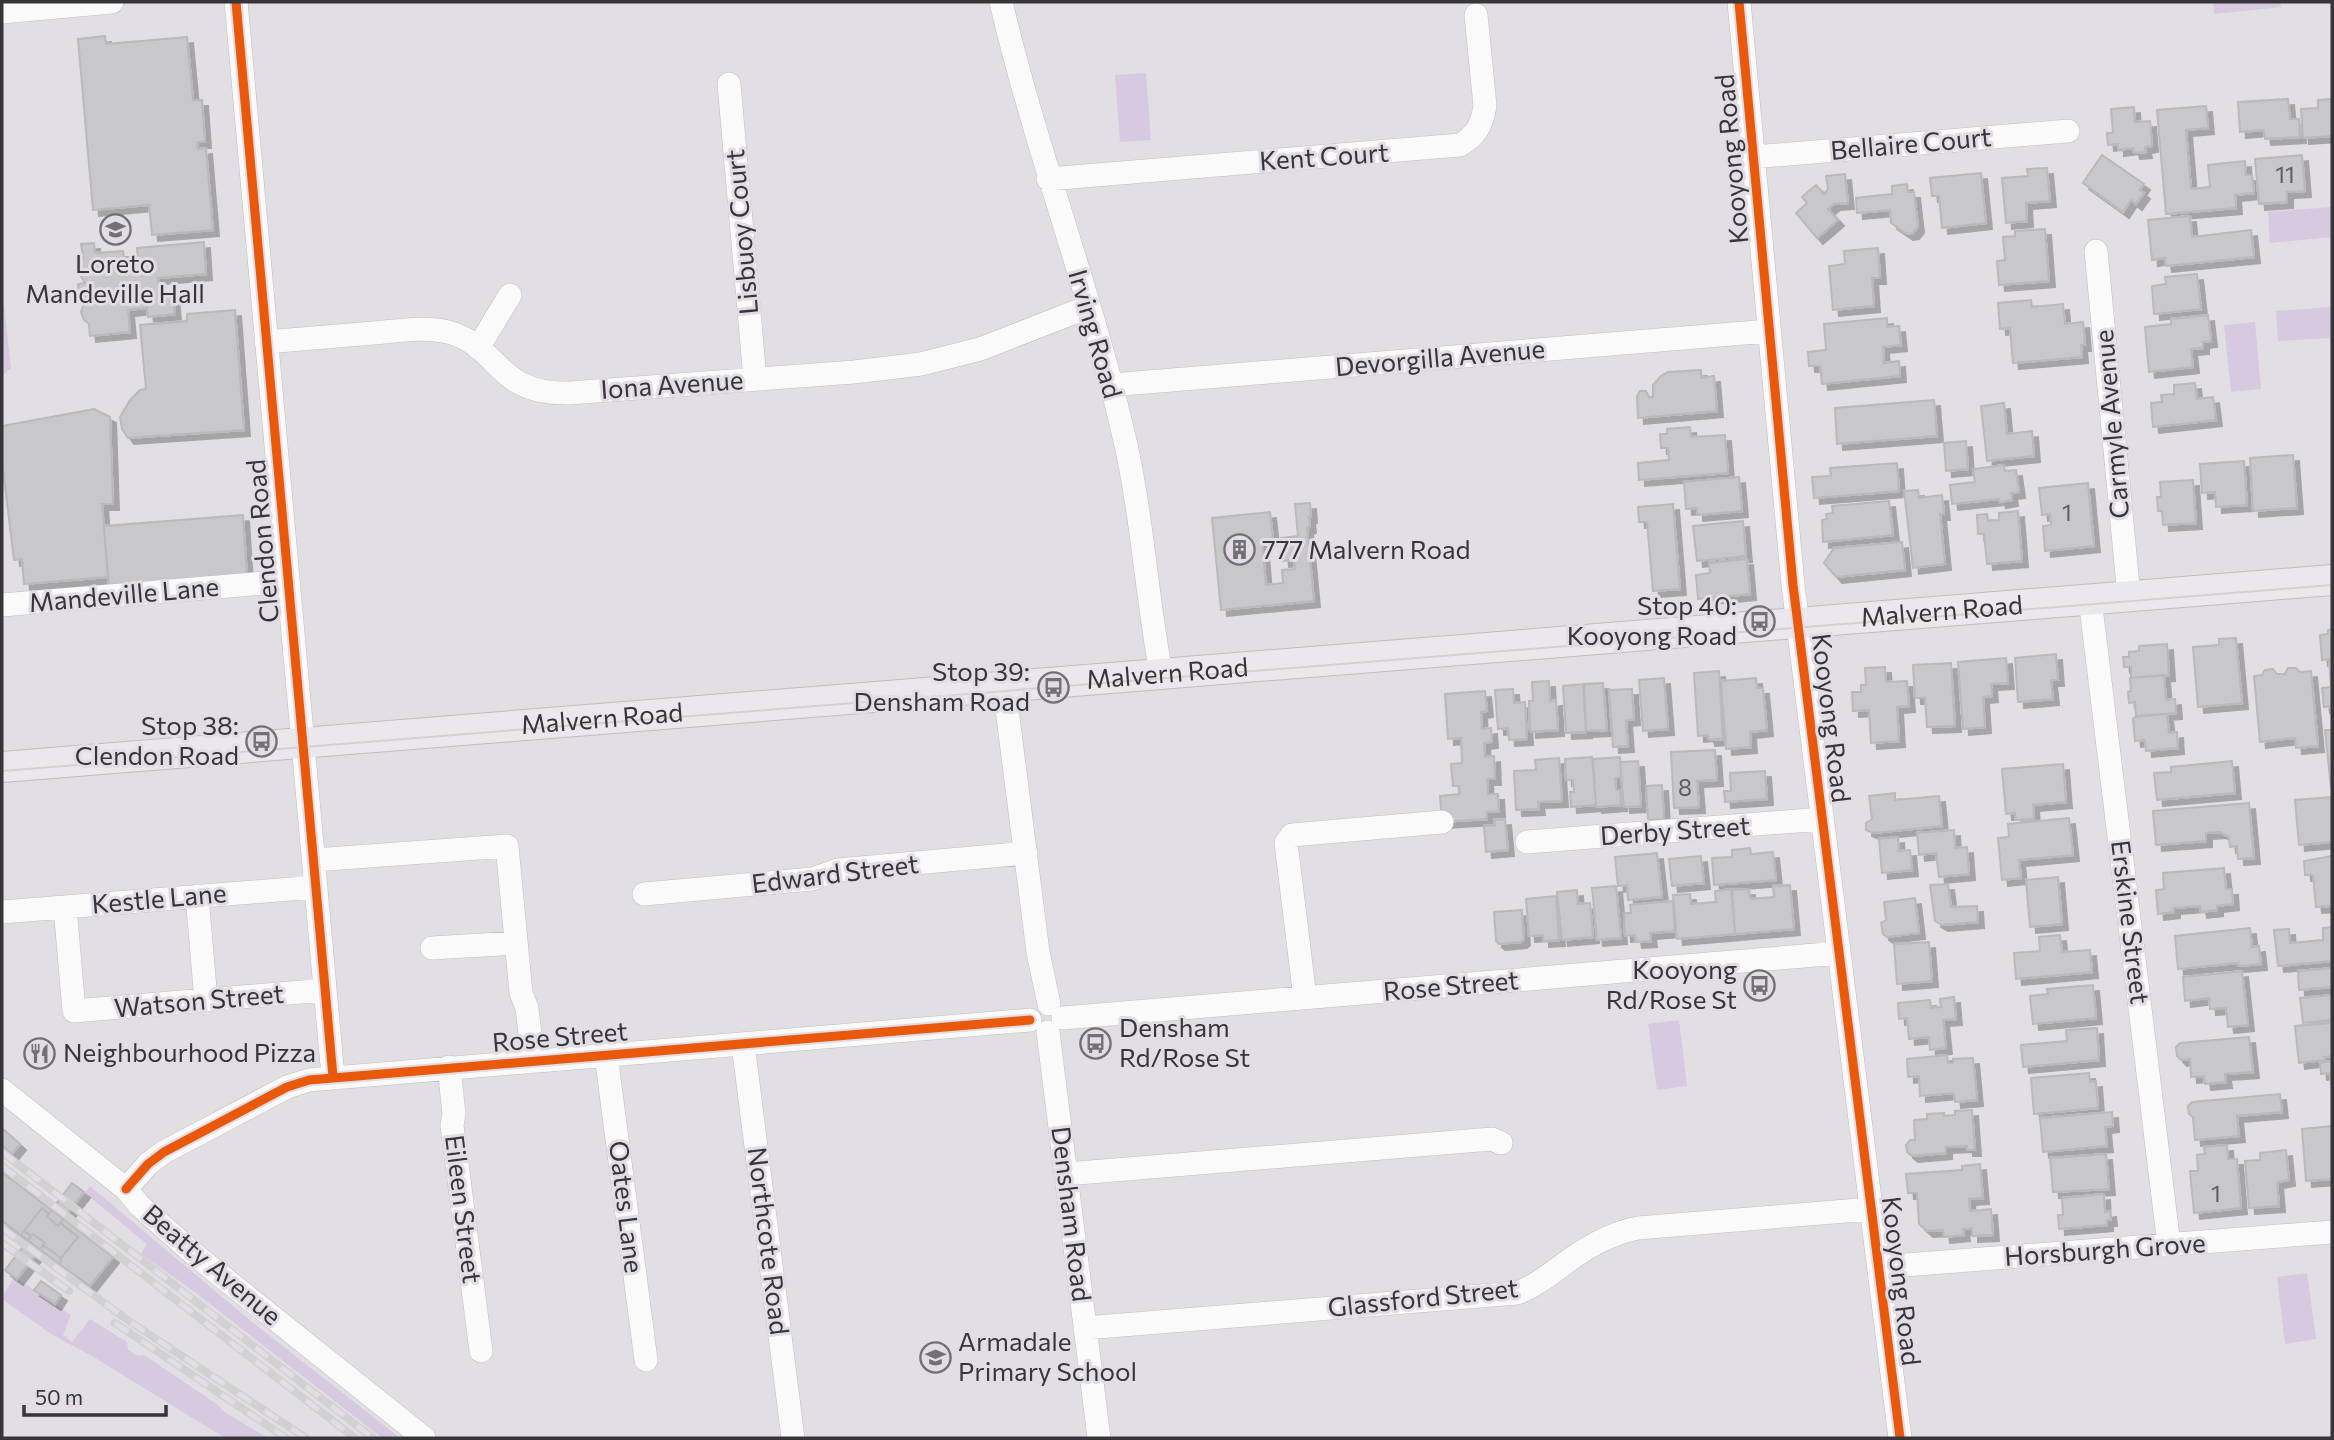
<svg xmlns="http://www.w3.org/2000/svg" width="2334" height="1440" font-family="Commissioner,sans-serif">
  <defs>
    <filter id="shadow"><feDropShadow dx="6" dy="6" stdDeviation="0" flood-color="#0004"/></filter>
  </defs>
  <rect width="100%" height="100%" fill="#e1dfe3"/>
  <path fill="#d7c9e0" d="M2213 2H2280L2281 7 2214 14Z
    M1146 73 1151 140 1120 142 1115 75Z
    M2332 207V237L2270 243 2268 212Z
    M2 287 11 368 2 376Z
    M2332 307V338L2278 341 2276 311Z
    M2255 322 2261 389 2231 392 2224 325Z
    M1679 1020 1687 1086 1657 1090 1648 1024Z
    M90 1186 252 1322 400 1438H382L196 1293 141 1254 147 1244 85 1193Z
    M2307 1273 2316 1339 2285 1344 2277 1277Z
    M15 1277 71 1315 63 1335 72 1342 90 1319 127 1342 128 1350 138 1356 144 1355 218 1405 226 1413 268 1438H225L92 1356 51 1334 2 1299V1296Z"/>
  <path fill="#c8c7ca" stroke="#bab8bb" stroke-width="2" filter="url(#shadow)" d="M105 36 106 44 187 37 193 100H202L205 142H197L198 149 206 148 213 230 152 235 149 205 93 210 78 39Z
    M2288 99 2290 119H2299L2300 137 2265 139 2264 130 2240 132 2238 102Z
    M2332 99V136L2303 138 2301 109 2318 108V100Z
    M2206 106 2208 128 2186 130 2191 189 2210 187 2208 165 2245 161 2246 175H2252L2254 193 2235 195 2236 208 2166 214 2157 110Z
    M2134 107 2135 122 2150 121 2152 146 2145 147 2146 152 2134 153 2133 148 2118 150V144L2108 145 2107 133H2113L2111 109Z
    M2102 155 2144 184 2140 190 2144 193 2136 204 2131 200 2123 212 2083 183Z
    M2302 155 2305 191 2287 192V202L2259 204 2255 159Z
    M2047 168 2050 201 2026 203 2027 221 2006 223 2002 178 2028 176 2027 169Z
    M1981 173 1986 223 1942 228 1939 196H1932L1930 178Z
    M1845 174 1848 203 1834 204 1828 209 1838 220 1817 238 1796 213 1807 203 1802 197 1816 185 1824 194 1828 189 1826 176Z
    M1907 184 1908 192H1914L1918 227 1913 233 1907 234 1891 223 1890 210 1857 213 1856 198 1892 194V186Z
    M2190 216 2192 237 2251 230 2254 257 2166 266 2165 258 2152 260 2148 220Z
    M2045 229 2049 281 1999 285 1997 261 2005 260 2003 237 2015 236V231Z
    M204 242 206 274 158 278 159 294 173 293 175 314 148 317 147 308 128 310 130 332 90 336 89 324 84 320 81 312 86 297 79 298 78 284 85 283 78 271V264L83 258 81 244 94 243 95 253 123 251 125 265 138 263 137 248Z
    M1878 248 1880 278H1872L1874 306 1833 310 1829 266 1845 264 1844 251Z
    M2197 274 2201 309 2154 314 2152 286 2166 284 2165 277Z
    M2031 300 2032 307 2063 304 2065 324 2083 322 2085 345H2081L2082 357 2013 363 2010 328 2000 329 1998 303Z
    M235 310 244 430 128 438 122 429 120 417 130 400 140 390 146 389 140 325 187 321V314Z
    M2208 315 2211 341 2203 342V348L2191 349 2193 367 2149 372 2145 327 2171 324V319Z
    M1887 318V327L1899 326 1901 345 1883 347 1884 363 1899 361 1900 376 1822 384 1820 366H1809L1808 352 1826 350 1824 324Z
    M1701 370V378L1714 376 1717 411 1638 418 1637 396 1640 391H1646L1649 397H1653V385L1661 376 1668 372Z
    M2195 383 2197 399 2213 397 2216 420 2153 427 2151 403 2162 402 2161 395 2174 394V385Z
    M1934 400 1937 436 1837 444 1835 408Z
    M2004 403 2007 434 2032 431 2034 456 1987 461 1981 406Z
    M94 409 110 417 113 504H102L108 577 24 584 22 559 14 560 2 461V426Z
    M1690 427 1691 437 1725 435 1728 473 1639 480 1638 463 1669 460 1668 448H1661L1660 434H1667V429Z
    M1966 441 1968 469 1946 471 1944 443Z
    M2293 455 2297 508 2253 511 2250 458Z
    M2244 461 2247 505 2216 507 2215 492 2202 493 2200 464Z
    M1897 463 1899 491 1814 498 1812 477 1831 476 1830 468Z
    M2004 465 2005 471 2016 470 2019 492 2011 493 2012 500 2000 502 1999 499 1952 504 1950 485 1975 482 1973 469Z
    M1739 477 1742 511 1697 515V508L1686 509 1684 482Z
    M2193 480 2196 523 2163 525 2162 511H2158L2157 497H2161L2160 482Z
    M2088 483 2094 546 2045 551 2043 526 2051 525 2050 514 2042 515 2039 488Z
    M1918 490 1919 498 1942 495 1944 514H1940L1945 564 1913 568 1904 491Z
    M1889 501 1893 535 1823 542 1822 520 1827 519 1826 514 1833 513 1832 506Z
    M1310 503 1311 517H1309L1310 527 1307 528 1314 601 1221 610 1212 518 1270 512 1273 539 1262 540 1266 585 1283 583 1282 570 1295 569 1294 560 1283 561 1281 538 1298 536 1295 504Z
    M1673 504 1680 589 1653 591 1647 522H1639L1638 507Z
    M2018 511 2022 561 1987 564 1984 534H1978L1977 515 1987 514 1988 521 1999 520V513Z
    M243 515 247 576 109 587 104 526Z
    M1743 521 1746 556 1697 561 1693 526Z
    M1902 542 1905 570 1836 577 1824 563 1834 548Z
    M1747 559 1750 594 1698 599 1696 575 1710 573 1709 563Z
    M2332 629V717L2331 706 2324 707 2322 688 2331 687 2329 659 2322 660 2320 635 2328 634V630Z
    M2236 638 2242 703 2198 707 2193 647 2219 645V639Z
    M2167 644 2169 675 2131 678V667H2124L2123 657H2129V652L2139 651V646Z
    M2056 654 2058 680H2051L2053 699 2018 702 2015 658Z
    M2006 658 2008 683 1991 684 1992 696 1983 697 1985 727 1963 729 1958 662Z
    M1951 663 1955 726 1927 727 1925 698H1915L1913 665Z
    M1885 667 1886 682 1907 681 1909 706 1897 707 1899 741 1871 743 1869 710 1853 711 1852 692H1861V685H1866L1865 668Z
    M2288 668H2296L2300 672 2311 671 2318 746 2296 748 2295 738 2260 742 2254 676 2262 675 2265 670 2273 669 2277 674H2285Z
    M1719 671 1723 739 1709 740 1708 735 1698 736 1694 673Z
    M2164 675 2166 700 2175 699 2176 713 2136 716 2135 702 2129 703 2128 692 2131 691 2130 678Z
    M1664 678 1668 729 1643 731 1639 680Z
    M1756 678 1757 688H1763L1767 730 1750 732 1751 747 1726 749 1721 681Z
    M1549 681 1550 701 1556 700 1558 730 1530 732 1529 701H1533L1532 682Z
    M1603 683 1607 730 1586 731 1584 684Z
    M1583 684 1586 732 1566 733 1563 686Z
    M1513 689 1514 703 1525 702 1527 739 1509 740 1508 728 1498 729 1495 690Z
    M1632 689 1634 719 1626 720 1628 746 1613 747 1609 690Z
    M1485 691 1487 711 1481 712 1482 729 1491 728 1492 742 1484 743 1485 757 1494 756 1495 779H1487L1488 794H1498L1499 811 1487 812V819L1442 822 1440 796 1460 794 1459 786H1453L1451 764 1462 763 1461 738 1448 739 1445 694Z
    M2167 714 2169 733 2177 732 2178 748 2146 751 2145 740 2135 741 2133 719 2135 717Z
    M2325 730H2332V788H2331Z
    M1715 750 1717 780 1697 781 1699 807 1674 808 1671 752Z
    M1592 757 1596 805 1571 807 1570 792H1574L1573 780H1566L1565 759Z
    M1620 757 1621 778H1615L1616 790H1620L1621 805 1596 807 1593 759Z
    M1559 758 1562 801 1538 802 1539 809 1516 810 1514 771 1536 770 1535 760Z
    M1638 761 1641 806 1624 807 1620 762Z
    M2232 761 2235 793 2157 800 2154 773 2171 772V767Z
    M2063 764 2066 802 2033 805 2034 819 2016 820 2015 813 2006 814 2002 769Z
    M1765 771 1767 799 1725 802 1724 791H1731L1730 773Z
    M1662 785 1664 819 1648 820 1646 786Z
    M1895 793V800L1939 796 1942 826 1873 833 1866 830V823L1872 819 1869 796Z
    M2332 797V842L2299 845 2295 800Z
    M2249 803 2254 858 2238 859 2237 846 2230 847 2229 837 2220 832 2206 833V841L2156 845 2153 811Z
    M2069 818 2073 855 2019 860 2021 878 2002 880 1998 838 2009 837 2008 824Z
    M1505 819 1508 850 1486 852 1484 826 1495 825 1494 820Z
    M1954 830 1955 848 1967 847 1969 874 1939 877 1936 853 1919 855 1917 833Z
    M1898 837 1899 851 1910 850 1912 870 1882 873 1879 839Z
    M1750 848 1751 854 1773 852 1776 880 1714 885 1712 858 1732 857V850Z
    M1657 853 1662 897 1628 900 1627 885 1618 886 1615 857Z
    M1701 856 1704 883 1672 886 1669 859Z
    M2332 856V906L2316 907 2313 875H2305L2304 861Z
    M2224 868 2226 889H2232L2233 904 2217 906V910L2201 912 2200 906 2174 908V912L2158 914 2156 890 2164 889 2163 873Z
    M2058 877 2062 924 2030 927 2026 880Z
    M1948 884 1951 907 1977 906 1978 922 1942 925 1935 921 1930 885Z
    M1790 885 1794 929 1735 934 1732 890 1749 889 1750 899 1774 897 1773 886Z
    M1616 886 1621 938 1597 940 1592 888Z
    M1731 889 1735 934 1677 939 1673 895 1690 894 1691 904 1716 902 1715 891Z
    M1577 890 1578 904 1590 903 1593 937 1562 940 1557 892Z
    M1556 896 1559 940 1543 941V935L1529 936 1526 899Z
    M1915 898 1919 933 1887 937 1883 934 1881 923 1886 920 1884 902Z
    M1673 901 1675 931 1650 933 1651 941 1636 942 1635 935 1625 936 1624 913H1631L1630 905Z
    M1522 910 1524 939 1521 942 1499 944 1496 941 1494 912Z
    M2332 927V961L2278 966 2274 930 2289 929 2290 943 2323 940V928Z
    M2250 928 2252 947 2259 946 2261 964 2238 966V963L2178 969 2175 936Z
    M2060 935 2062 952 2090 950 2092 972 2016 979 2014 953 2040 951 2039 937Z
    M1929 942 1932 981 1897 984 1894 944Z
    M2332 968V987L2299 990 2298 971Z
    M2242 971 2248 1025 2228 1027 2226 1008 2210 1009 2209 998 2185 1001 2183 977Z
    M2093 985 2096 1018 2033 1024 2030 996 2048 994 2047 989Z
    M2332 995V1020L2303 1023 2300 998Z
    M1954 997 1956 1019 1943 1020 1946 1048 1930 1050 1929 1037 1909 1039 1907 1018 1899 1019 1898 1003 1930 1000 1931 1008 1941 1007 1940 999Z
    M2332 1023V1056L2324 1057 2325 1060 2299 1063 2295 1026Z
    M2097 1028 2099 1060 2023 1067 2021 1045 2067 1041 2066 1030Z
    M2249 1037 2253 1072 2225 1074 2226 1082 2205 1084 2204 1076 2191 1077 2190 1059 2181 1060 2177 1056 2176 1047 2180 1043Z
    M1947 1055 1948 1063H1953V1059L1973 1058 1977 1100 1955 1102 1954 1093 1920 1096 1919 1076 1908 1077 1907 1059Z
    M2332 1061V1090L2330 1073 2321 1074 2320 1063Z
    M2089 1073 2090 1082 2096 1081 2098 1108 2034 1114 2031 1078Z
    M2280 1094 2282 1112 2237 1116 2239 1136 2195 1140 2193 1117 2189 1114 2188 1106 2192 1102Z
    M1972 1110 1975 1150H1967V1146L1946 1147V1153L1912 1156 1907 1152 1906 1145 1910 1140H1915L1914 1120 1927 1119V1114L1944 1113V1116L1955 1115V1111Z
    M2112 1112 2113 1126 2105 1127 2107 1146 2043 1152 2040 1118Z
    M2332 1126V1179L2306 1181 2302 1129Z
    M2 1128 20 1144 12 1154 2 1146Z
    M2227 1145 2228 1159H2237L2241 1208 2194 1213 2190 1171H2198L2197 1155 2205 1154 2204 1147Z
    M2286 1150 2289 1180 2277 1182 2279 1206 2249 1208 2245 1161 2260 1160V1153Z
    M2106 1154 2109 1189 2053 1192 2050 1158Z
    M1980 1164 1983 1198 1969 1199 1970 1211 1991 1209 1993 1235 1972 1236V1228L1963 1229 1964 1235 1944 1237 1943 1230 1927 1231 1919 1224 1917 1193H1908L1906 1174 1962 1170V1166Z
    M2 1172 113 1257 90 1286 60 1265 61 1258 78 1237 60 1223 58 1226 47 1216 49 1214 42 1208 21 1235 2 1221Z
    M72 1183 84 1192 58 1226 47 1216Z
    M2104 1194 2105 1212 2110 1211 2111 1220H2107V1225L2059 1229 2058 1215H2063L2062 1198Z
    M42 1208 49 1214 47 1216 58 1226 60 1223 78 1237 61 1258 43 1245 45 1243 33 1234 31 1236 24 1231Z
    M24 1231 31 1236 33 1234 45 1243 43 1245 61 1258 60 1265 21 1235Z
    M33 1234 45 1243 17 1279 5 1270Z
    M41 1281 61 1295 55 1304 34 1290Z"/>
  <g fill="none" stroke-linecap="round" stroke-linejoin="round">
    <defs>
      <path id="minor" d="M236 2 333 1077
        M1001 2C1035 147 1089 287 1123 432 1142 511 1146 593 1161 673
        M1739 2 1793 585 1900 1438
        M2 12 112 2
        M729 84 755 379
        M1753 157 2068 131
        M1048 179 1460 145C1476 136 1482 125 1485 106L1476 15
        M2096 251 2129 596
        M266 342C302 339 338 336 373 333 398 331 424 326 448 332 502 347 495 395 569 393L854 372 921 364 980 349 1088 307
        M478 348 510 295
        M1111 385 1769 331
        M2090 599 2169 1245
        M2 605 288 581
        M1004 686 1038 952 1049 1004
        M1527 842 1822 819
        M314 860 507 846 521 993 527 1008 533 1061
        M644 894 812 879 838 870 1026 853
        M197 896 206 1000
        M65 907 74 1011 325 990
        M2 912 316 887
        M432 948 516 943
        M1305 998 1286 843 1292 835 1442 822
        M1063 1018 1839 953
        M1048 1032 1099 1438
        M743 1044 793 1438
        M606 1055 646 1360
        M449 1067 454 1114 452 1125 481 1351
        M2 1090 126 1189 139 1205 195 1255 424 1438
        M1066 1174 1492 1139 1501 1143
        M126 1189 148 1164 164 1152 287 1087 309 1080 1030 1020
        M1879 1267 2332 1232
        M1085 1328 1517 1293C1534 1287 1549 1275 1564 1264 1587 1247 1609 1234 1638 1228L1871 1209"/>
      <g id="major">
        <path id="s1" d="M2 767 2332 580"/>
      </g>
    </defs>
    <use href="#minor" stroke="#bebdc0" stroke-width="24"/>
    <use href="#major" stroke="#bebcbe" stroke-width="32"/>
    <use href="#minor" stroke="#fafafb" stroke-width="23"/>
    <use href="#major" stroke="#ebe8ed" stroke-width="30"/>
    <path stroke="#d2d1d2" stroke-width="2" d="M2 771 2332 585"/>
    <defs>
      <path id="rail" d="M2 1152 373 1438
        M2 1166 355 1438
        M2 1228 129 1321 306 1438
        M2 1243 69 1291
        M115 1323 286 1438"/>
    </defs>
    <use href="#rail" stroke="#d2d1d2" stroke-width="8"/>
    <use href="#rail" stroke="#e2dde5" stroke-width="5" stroke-dasharray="16" stroke-linecap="butt"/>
    <defs>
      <path id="cycleway" d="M236 2 333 1077
        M1739 2 1793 585 1900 1438
        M126 1189 148 1164 164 1152 287 1087 309 1080 1030 1020"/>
    </defs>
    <use href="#cycleway" stroke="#e2dde5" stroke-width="13"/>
    <use href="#cycleway" stroke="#e8590c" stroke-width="9"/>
  </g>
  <defs>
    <symbol id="school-ring" viewBox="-11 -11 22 22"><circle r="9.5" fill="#e2dde5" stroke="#727074" stroke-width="1.5"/><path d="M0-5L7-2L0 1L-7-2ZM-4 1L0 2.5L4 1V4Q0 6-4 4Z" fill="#727074"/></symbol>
    <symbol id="building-ring" viewBox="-11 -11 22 22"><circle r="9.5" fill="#e2dde5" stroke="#727074" stroke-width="1.5"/><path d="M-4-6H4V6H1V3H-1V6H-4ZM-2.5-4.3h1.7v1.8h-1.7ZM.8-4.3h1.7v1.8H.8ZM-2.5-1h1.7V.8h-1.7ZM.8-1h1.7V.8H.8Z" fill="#727074"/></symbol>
    <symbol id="bus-ring" viewBox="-11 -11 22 22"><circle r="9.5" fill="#e2dde5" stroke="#727074" stroke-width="1.5"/><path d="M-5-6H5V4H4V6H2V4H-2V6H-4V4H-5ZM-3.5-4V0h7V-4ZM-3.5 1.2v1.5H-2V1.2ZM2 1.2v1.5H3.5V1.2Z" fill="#727074"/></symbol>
    <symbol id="restaurant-ring" viewBox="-11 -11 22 22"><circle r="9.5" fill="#e2dde5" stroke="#727074" stroke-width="1.5"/><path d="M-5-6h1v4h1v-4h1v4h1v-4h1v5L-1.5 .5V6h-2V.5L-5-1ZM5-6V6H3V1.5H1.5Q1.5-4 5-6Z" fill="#727074"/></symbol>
  </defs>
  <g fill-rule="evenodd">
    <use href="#school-ring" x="98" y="212" width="35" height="35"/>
    <use href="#building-ring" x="1222" y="532" width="35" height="35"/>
    <use href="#bus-ring" x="1742" y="604" width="35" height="35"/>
    <use href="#bus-ring" x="1036" y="670" width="35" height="35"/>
    <use href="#bus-ring" x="244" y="724" width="35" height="35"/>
    <use href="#bus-ring" x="1742" y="968" width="35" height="35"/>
    <use href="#bus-ring" x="1078" y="1026" width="35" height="35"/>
    <use href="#restaurant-ring" x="22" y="1036" width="35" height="35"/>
    <use href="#school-ring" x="918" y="1340" width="35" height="35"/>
  </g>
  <g text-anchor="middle" stroke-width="6" stroke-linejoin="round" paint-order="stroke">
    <g font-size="23" fill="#5d5b5f">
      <text x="2285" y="183">11</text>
      <text x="2067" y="521">1</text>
      <text x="1685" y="796">8</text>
      <text x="2216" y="1202">1</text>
    </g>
    <g font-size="26" fill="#373539" stroke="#e2dde5">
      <text transform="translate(1911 144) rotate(-5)" y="9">Bellaire Court</text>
      <text transform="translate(1324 157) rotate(-4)" y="9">Kent Court</text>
      <text transform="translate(1732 159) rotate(-95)" y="9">Kooyong Road</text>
      <text transform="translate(742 232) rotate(-95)" y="9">Lisbuoy Court</text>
      <text transform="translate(1095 334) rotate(74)" y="9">Irving Road</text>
      <text transform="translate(1440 358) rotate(-5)" y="9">Devorgilla Avenue</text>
      <text transform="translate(672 385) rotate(-4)" y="9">Iona Avenue</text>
      <text transform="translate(2112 424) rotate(-95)" y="9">Carmyle Avenue</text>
      <text transform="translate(263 541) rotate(-95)" y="9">Clendon Road</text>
      <text transform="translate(124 595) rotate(-5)" y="9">Mandeville Lane</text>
      <text dy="9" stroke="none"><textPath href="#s1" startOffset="1946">Malvern Road</textPath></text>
      <text dy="9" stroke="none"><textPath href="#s1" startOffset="1169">Malvern Road</textPath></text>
      <text dy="9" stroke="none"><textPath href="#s1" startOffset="602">Malvern Road</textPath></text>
      <text transform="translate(1831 718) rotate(83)" y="9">Kooyong Road</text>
      <text transform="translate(1675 831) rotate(-4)" y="9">Derby Street</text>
      <text transform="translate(835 874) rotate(-7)" y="9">Edward Street</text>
      <text transform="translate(159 899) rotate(-5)" y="9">Kestle Lane</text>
      <text transform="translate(2130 922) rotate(83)" y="9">Erskine Street</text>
      <text transform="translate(1451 986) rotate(-5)" y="9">Rose Street</text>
      <text transform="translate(199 1001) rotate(-5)" y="9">Watson Street</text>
      <text transform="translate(560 1037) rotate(-5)" y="9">Rose Street</text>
      <text transform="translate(626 1207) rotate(83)" y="9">Oates Lane</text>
      <text transform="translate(463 1209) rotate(83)" y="9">Eileen Street</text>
      <text transform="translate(1071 1214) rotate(83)" y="9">Densham Road</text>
      <text transform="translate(768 1241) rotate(83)" y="9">Northcote Road</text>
      <text transform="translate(2105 1250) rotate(-4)" y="9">Horsburgh Grove</text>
      <text transform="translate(212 1265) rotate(40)" y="9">Beatty Avenue</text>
      <text transform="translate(1901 1281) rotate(83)" y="9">Kooyong Road</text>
      <text transform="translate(1423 1298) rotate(-6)" y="9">Glassford Street</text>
    </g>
    <g font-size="26" fill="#373539" stroke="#e2dde5" text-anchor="start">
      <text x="115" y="273" text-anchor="middle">Loreto<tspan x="115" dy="30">Mandeville Hall</tspan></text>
      <text x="1262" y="559">777 Malvern Road</text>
      <text x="1737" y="615" text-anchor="end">Stop 40:<tspan x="1737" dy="30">Kooyong Road</tspan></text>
      <text x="1030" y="681" text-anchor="end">Stop 39:<tspan x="1030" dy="30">Densham Road</tspan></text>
      <text x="239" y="735" text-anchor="end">Stop 38:<tspan x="239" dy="30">Clendon Road</tspan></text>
      <text x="1737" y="979" text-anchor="end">Kooyong<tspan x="1737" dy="30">Rd/Rose St</tspan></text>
      <text x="1119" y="1037">Densham<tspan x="1119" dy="30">Rd/Rose St</tspan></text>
      <text x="63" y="1062">Neighbourhood Pizza</text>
      <text x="958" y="1351">Armadale<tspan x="958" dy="30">Primary School</tspan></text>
    </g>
  </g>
  <rect width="2334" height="1440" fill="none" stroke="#373539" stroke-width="7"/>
  <path d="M24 1405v10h142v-10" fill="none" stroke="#373539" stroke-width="3.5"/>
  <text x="35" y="1405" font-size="21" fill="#373539" stroke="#e2dde5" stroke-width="5" paint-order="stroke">50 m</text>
</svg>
